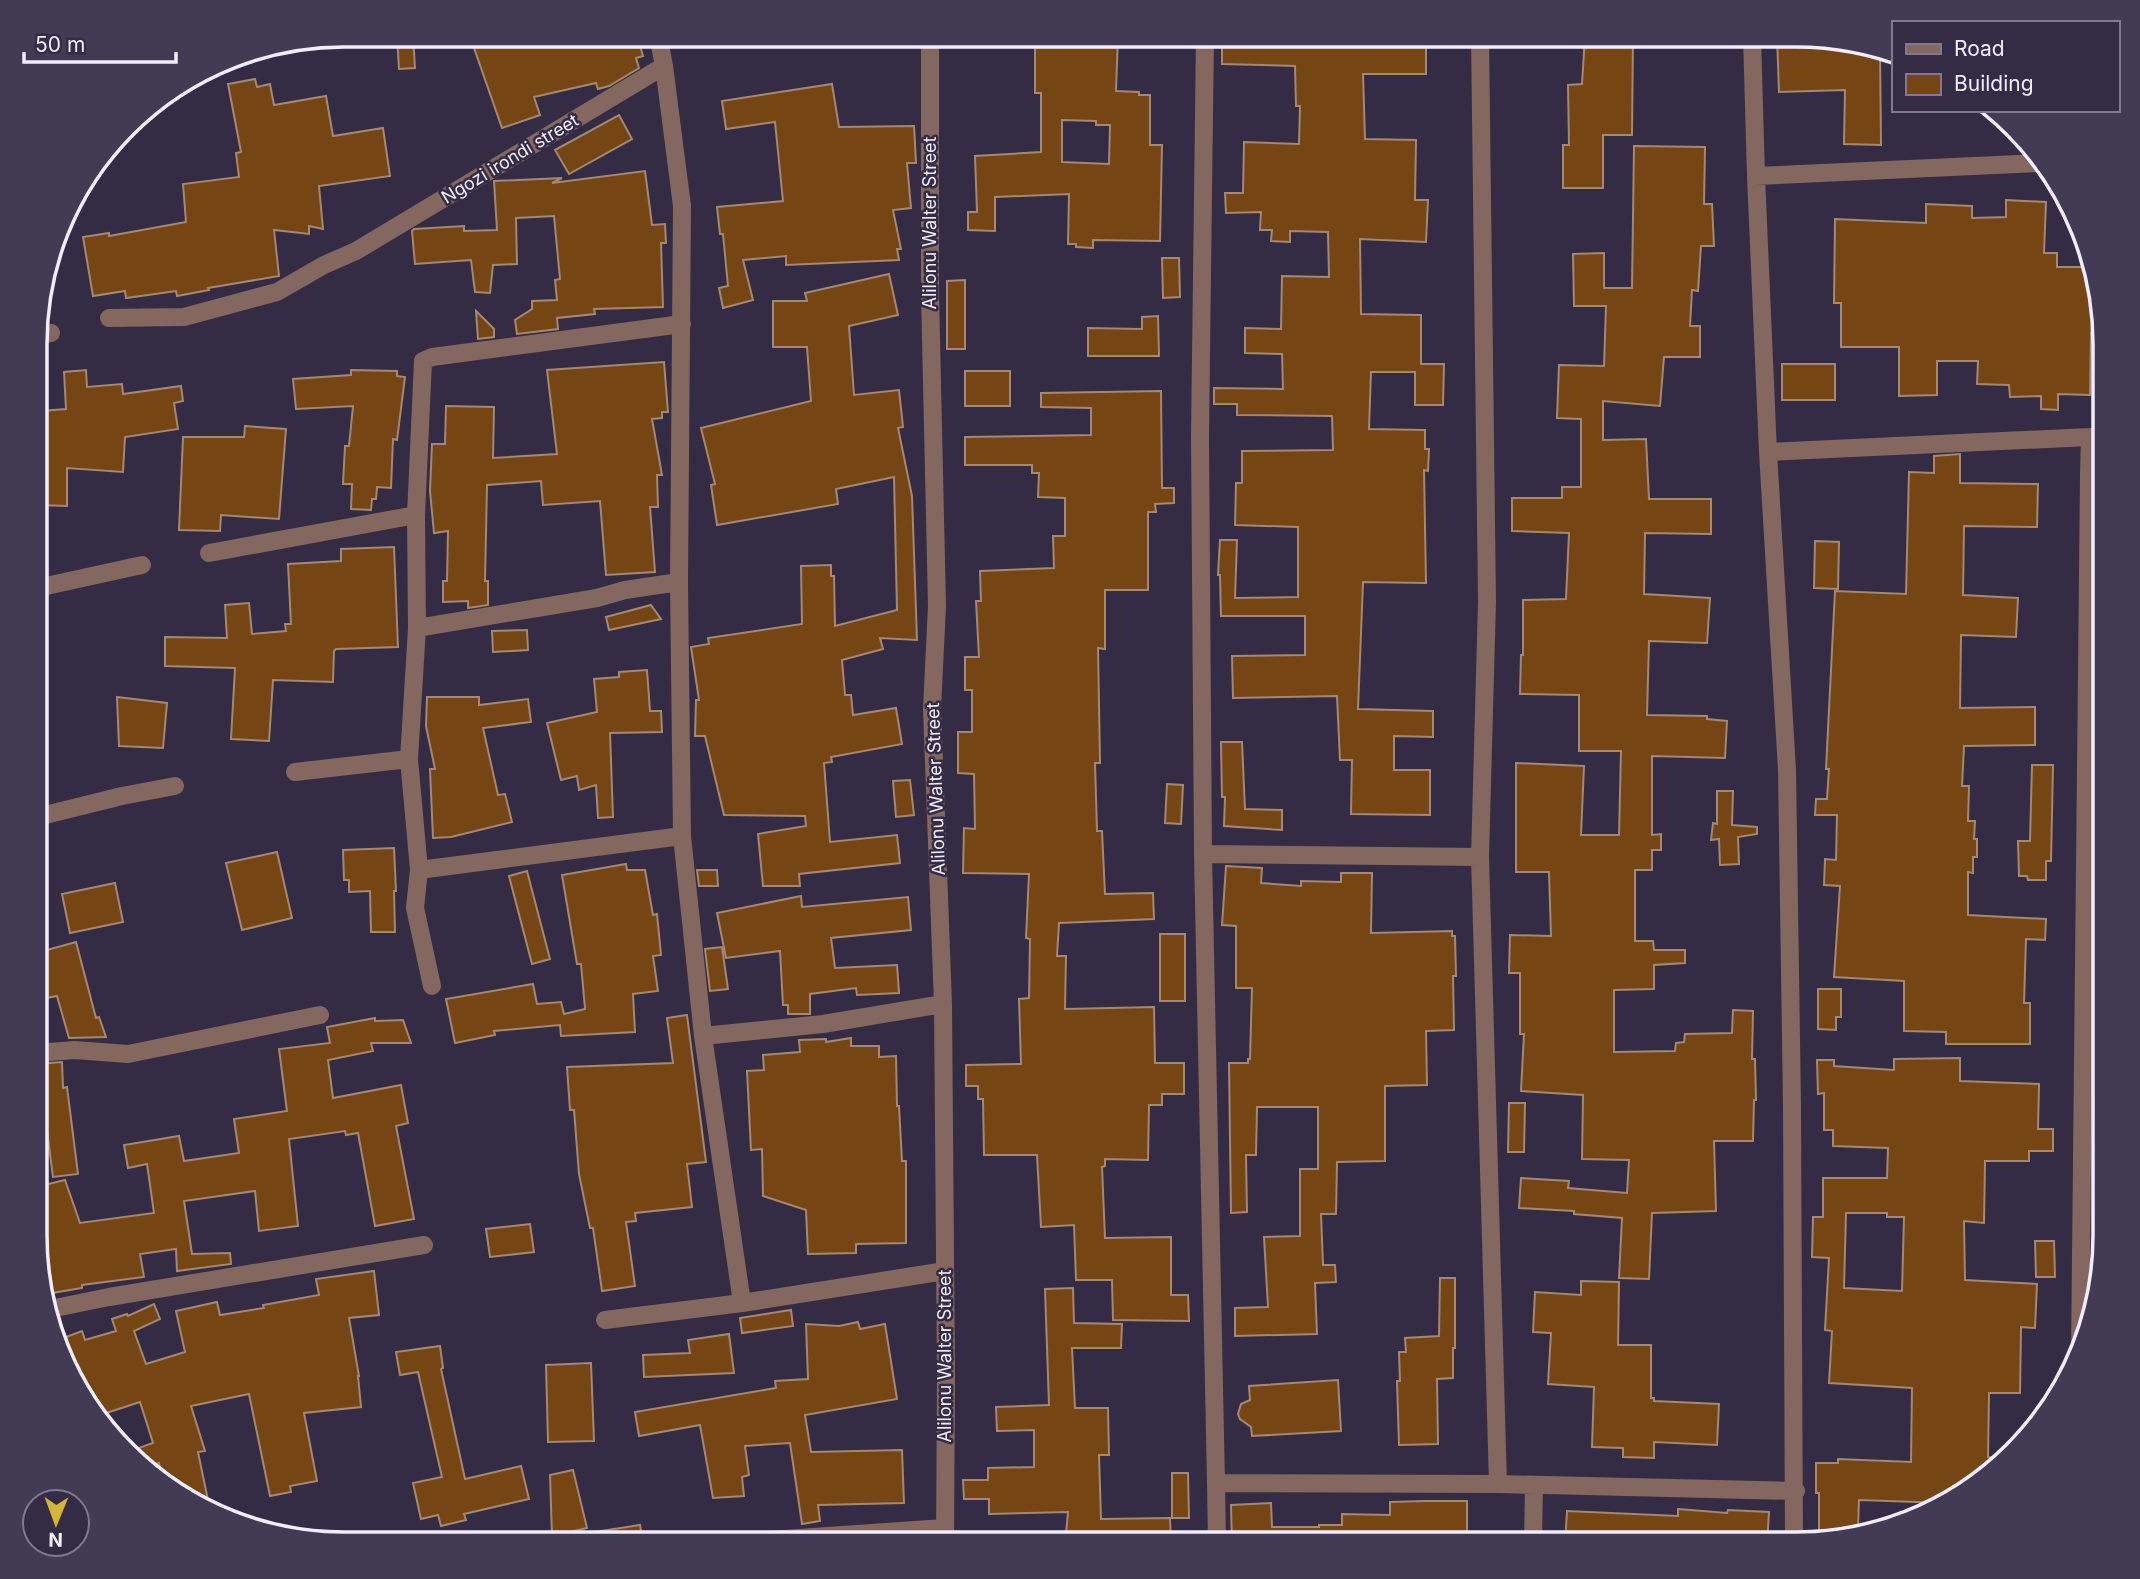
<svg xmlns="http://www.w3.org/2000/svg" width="2140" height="1579" font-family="Inter,sans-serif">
  <rect width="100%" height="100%" fill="#342b45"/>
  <path fill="#754514" stroke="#a48871" stroke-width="2" fill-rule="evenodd" d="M397 35H413L415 68 399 69Z
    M502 35H637L643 56 636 58 639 68 609 86 598 89 596 83 534 97 540 115 502 128 473 45Z
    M1035 35H1118L1116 91 1139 92V95H1150V145H1162L1160 241 1093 240V248L1076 247V244H1068L1069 194 995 197V231L968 230V212H977L975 156 1041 152V93H1035ZM1062 120 1096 121V125H1110L1109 164 1062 162Z
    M1222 35H1426V74H1363L1365 139 1416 140 1415 200H1428L1426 242 1360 239 1361 314 1421 315V364H1444L1443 405H1415V372H1371L1369 429 1425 430V449H1429L1428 471 1424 470 1426 583 1363 582 1358 709 1433 711V737L1394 736V770H1430V815L1351 814 1352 760H1340L1337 696 1233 698 1232 656 1305 655V616H1221L1220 575H1218L1220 540H1237L1235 598 1298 597V527L1235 525 1236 483H1242V451L1333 450 1332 416 1237 415V404H1214V388L1283 389 1282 354 1245 353V328L1281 329 1282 276 1329 277 1328 232 1290 231V242L1271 241 1272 230H1260L1261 212 1226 213 1225 193H1243L1244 142 1299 144 1300 106H1296L1295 66 1222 64Z
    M1585 36H1633L1632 135H1603V188H1563V145H1569L1568 85 1582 84Z
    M1777 36H1816L1822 37V43L1843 42 1880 51 1881 145 1844 144 1845 90 1779 92Z
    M255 79 257 87 270 84 274 105 326 96 333 136 383 128 390 176 319 186 323 229 309 226V234L274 230 279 276 208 288 209 290 177 296 176 291 126 298 125 291 93 296 83 237 109 233V236L186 222 183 184 239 177 236 153 241 152 228 84Z
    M832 84 839 127 914 126 916 163H907L911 208 893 210 901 249H897L899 260 786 265V256L743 260 753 300 723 308 719 288 728 286 723 234H720L717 207 783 201 775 122 726 129 722 101Z
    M619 115 632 139 569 174 555 150Z
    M1634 146 1705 147 1704 204H1712L1714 246H1701L1698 291 1692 290 1690 326H1700V357H1664L1660 406 1603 401V440L1646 439 1649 499H1711V534L1645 533 1644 594 1710 598 1707 643 1649 641 1647 715 1707 716V719L1727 721 1725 758 1652 756V835L1661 834V850H1652V870H1635V941H1653L1654 950H1685V963L1654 965V989L1614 990V1052L1675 1051 1676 1043 1684 1042 1685 1034 1732 1033 1733 1010 1753 1011 1752 1059H1755L1756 1100H1754L1753 1141H1714L1716 1211 1652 1213 1649 1279 1619 1278 1622 1218 1574 1214V1211L1519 1208 1521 1178 1569 1181 1568 1188 1627 1193 1629 1160 1582 1159 1583 1095 1521 1091 1524 1034H1520V973H1509L1510 935 1551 936 1549 872H1516V763L1584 766 1581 835H1619L1621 751H1579V695L1520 694 1521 655H1523V600L1566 599 1569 533 1512 531V498H1562V487H1581V419L1557 418 1559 365 1604 366 1606 306H1574L1573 254 1604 253V288H1632Z
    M645 171 652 225 665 224 666 243H661L663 307 594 309 595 314 557 318 558 329 517 334 515 320 532 309V301L557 300 555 280 560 279 554 216 516 218 517 264 493 265 490 293 475 292 471 260 415 264 412 231 414 229 464 226V231L497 230 494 181 562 178 552 183Z
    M2006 200 2046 202 2044 253H2057V267H2087L2102 333H2091L2090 395 2058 394V410L2041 409V396L2010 397 2009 385 1977 384 1978 361H1937V395L1899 396V347H1841V303H1834L1835 219 1926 223V204L1972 206V218L2006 217Z
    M1162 258H1179L1180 297 1163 298Z
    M889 274 898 315 849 326 854 395 899 390 903 427 898 428 912 496 917 640 880 638 883 649 842 660 845 695H851L853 715 896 708 902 744 831 757 832 762 824 763 830 842 897 835 900 863 799 874 800 886H763L758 834 806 826 805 816 724 815 705 736H695L696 700H699L691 647 709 644 708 638 802 624 801 566 831 565V576H834L835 626 897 610 894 477 836 489 838 504 717 525 711 485 715 484 701 428 811 401 807 347H773V301H807L805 293Z
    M965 280V349H947V281Z
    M476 311 494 329V337L478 339Z
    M1158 316 1159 356H1088V328L1142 329V317Z
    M664 362 668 412H662V418L652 419 662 475H657L658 507H650L655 572 606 575 600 501 543 505 541 481 487 485 485 581H488V605L468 608V601L443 602V581H447L448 531 434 533 430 491 432 444H445L446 406 494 407 493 458 557 454 547 370Z
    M1782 364H1835V400H1782Z
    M86 370 87 387 122 384 123 394 181 386 183 401 174 403 178 429 125 437 123 472 67 468V506L37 505V417H42L41 411 66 409 64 372Z
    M351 370 397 371V376L405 377 397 440 393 439 391 488 377 487 376 499H372L371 510 351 509 352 484H343L345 446H349L353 406 296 409 293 379 351 375Z
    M965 371H1010V406H965Z
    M1161 391 1162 488H1174V503L1155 504 1156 512H1148V590H1105V649L1098 648 1100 763H1095L1097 831H1102L1105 894 1153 893 1154 919 1059 923 1057 956H1066L1065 1009 1154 1007 1155 1063H1184V1094H1162V1105H1149L1148 1160 1105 1159V1166L1102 1167 1105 1238 1171 1237V1295H1188L1189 1321 1113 1320 1112 1280H1076L1074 1225 1041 1227 1037 1155H984L983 1099H978V1086H966V1065L1021 1064 1019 999 1029 998 1030 939 1026 938 1029 874 963 873 964 828 975 829 974 774 958 773V732H972V690H965V657H979L976 601H981L980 571 1054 568 1053 536H1065V498L1038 497 1039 473H1032V465H965V437L1091 435V408L1041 407V393Z
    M245 426 286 429 279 519 221 515 220 531 179 530 183 437H244Z
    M1960 454V483L2038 484 2037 527 1964 526 1963 595 2018 598 2016 637 1961 635 1960 708 2035 707V745L1964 746 1962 786H1969L1968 821H1975L1974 839H1977V857H1973V873L1968 872V915L2046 919 2045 940 2026 939 2024 1003H2030V1044H1946V1032L1904 1031V981L1834 977 1840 886 1824 885 1825 859 1836 860 1837 815H1815L1816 799H1827L1829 769H1826L1835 591 1906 594 1909 472 1934 473V456Z
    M1815 541 1839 542 1838 589 1814 588Z
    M394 547 398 647 336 649 334 651 333 682 273 680 269 741 231 739 235 668 165 666V637L227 638 225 605 249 603 252 634 286 631 285 624H291L288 564 341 561V549Z
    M651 605 661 619 609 630 606 617Z
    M527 630 528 650 493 652 492 631Z
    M647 670 650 711H661L662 732 610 733 613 817 598 818 596 785 579 790 577 776 561 780 547 723 597 712 594 679 619 677V672Z
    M117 697 167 703 163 748 119 746Z
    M427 697H479V705L528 699 531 722 483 728 498 795 505 794 512 822 451 837 433 838 430 769H435L426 726Z
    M1221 742H1242L1245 809 1282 810V830L1224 826 1225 797H1222Z
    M2032 765H2053L2051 861H2046V880H2028L2027 876H2019L2018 841H2030Z
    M910 780 914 815 896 817 893 781Z
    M1167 784 1183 785 1181 824 1165 823Z
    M1717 791H1733L1732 825 1757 827V834L1738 837 1739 864 1720 865 1719 839 1711 840 1713 823 1717 824Z
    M394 848 396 891H394L395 932H371L370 891 349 892V880H344L343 850Z
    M277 852 292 918 242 930 226 863Z
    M626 864 627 870H645L653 915 657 914 661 955 653 956 658 991 633 994 635 1032 561 1036 560 1025 494 1031 495 1035 455 1043 446 999 533 984 537 1004 561 1002 564 1014 585 1009 581 964H577L562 875Z
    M1226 866 1262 868 1261 883 1301 886V881L1341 882V873H1372L1371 933 1452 931V936H1455L1456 976H1453L1454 1030 1426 1031 1427 1085 1385 1086V1161L1337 1162 1336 1214H1321L1323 1265H1335L1336 1282 1315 1283 1317 1334 1235 1336V1308L1268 1307 1264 1237 1300 1236V1169H1318V1107H1257L1256 1155H1246L1247 1212 1231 1213 1229 1063H1248V1059H1250L1252 988H1236V926L1222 925Z
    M697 870H717L718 886H699Z
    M527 871 550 959 532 964 509 876Z
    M115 883 123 922 70 933 62 894Z
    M801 896 802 907 908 897 911 930 831 938 835 968 897 965 899 993 857 995 856 988 810 994V1014H788V1005H783L780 951 726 958 717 913Z
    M1160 934H1185V1001H1160Z
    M76 942 96 1018 99 1017 106 1037 69 1038 57 996 36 1000V953Z
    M722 947 728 989 710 991 705 949Z
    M1818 989H1841V1017H1836V1030L1818 1029Z
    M687 1015 706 1162 687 1164 692 1207 635 1213 636 1221 626 1222 635 1286 602 1291 593 1228H590L579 1174 574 1110H570L567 1067 673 1063 667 1018Z
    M375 1018V1021L403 1020 411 1043H371L373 1051 328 1060 333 1098 401 1085 408 1123 396 1126 414 1219 375 1226 358 1133 346 1135 345 1131 289 1139 298 1226 259 1231 255 1191 184 1201 192 1254 230 1253 231 1264 177 1271 176 1249 140 1254 144 1277 82 1285V1288L46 1294 36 1255V1187L65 1180 80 1223 154 1213 147 1164 128 1168 124 1145 179 1136 184 1161 239 1153 234 1119 287 1111 279 1049 330 1043 327 1027Z
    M851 1038V1046H879V1057L896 1056 897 1106H899L902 1161H906V1243L856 1244V1253L808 1254 806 1210 763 1196 762 1149 751 1150 747 1071 764 1070 763 1055 800 1052 799 1040 826 1039V1042Z
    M1960 1058V1081L2039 1084 2038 1129H2053V1151H2029V1161H1985L1984 1223 1964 1221 1965 1280 2037 1284 2035 1328 2021 1327 2020 1393H1989L1988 1457 2003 1458 1945 1503 1859 1500 1858 1529 1819 1539V1493H1816V1463H1838V1459L1911 1462 1912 1388 1829 1383 1832 1331 1825 1330 1829 1258 1812 1257 1813 1217H1823V1178H1887L1888 1148 1833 1146V1130H1824V1093L1818 1094 1817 1060H1834V1066L1894 1070V1059ZM1846 1213H1887V1217H1904L1902 1291 1844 1288Z
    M62 1062 63 1088 67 1087 78 1174 53 1177 41 1085 36 1086V1064Z
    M1509 1103H1525L1524 1152H1508Z
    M530 1224 534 1252 490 1257 486 1229Z
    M2035 1241H2054L2055 1277H2036Z
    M374 1271 379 1315 349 1318 359 1376H358L361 1407 304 1413 317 1481 290 1486 291 1492 270 1496 249 1394 191 1406 205 1451 198 1452 210 1510 163 1482 159 1463 141 1468 128 1452 153 1443 140 1402 100 1415 71 1377 58 1340 82 1331 85 1340 116 1331 112 1319 127 1314 128 1316 154 1304 160 1319 134 1331 146 1364 185 1352 176 1311 217 1302 220 1315 264 1308 263 1305 319 1295 316 1279Z
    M1440 1278H1455V1348H1453V1378L1437 1379 1438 1444 1399 1445 1397 1381H1400L1399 1352H1406L1405 1338 1439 1336Z
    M1581 1281 1619 1282 1618 1345H1651V1398H1654V1401L1719 1404 1717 1445 1654 1442V1458L1623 1457V1448L1592 1447 1594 1387 1548 1384 1551 1333 1533 1332 1535 1292 1581 1295Z
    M1073 1288 1074 1323 1122 1324 1121 1348H1072L1075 1408H1108L1109 1455H1099L1101 1519 1170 1518 1171 1544H1065L1068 1512 989 1514V1499H964L963 1480H988V1468L1034 1467V1430L997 1431 996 1407 1049 1405 1045 1289Z
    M791 1310 793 1326 742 1333 740 1318Z
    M858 1322 860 1329 885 1324 897 1399 805 1415 811 1452 902 1450 904 1503 818 1505 820 1521 802 1524 790 1443 745 1446 749 1475 742 1477 744 1496 713 1498 700 1425 639 1436 635 1412 776 1388 775 1381 808 1379 806 1324 839 1326Z
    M729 1334 734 1373 644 1377 643 1355 690 1353 688 1340Z
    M440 1346 443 1368 441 1369 465 1479 521 1466 529 1499 464 1514 466 1520 441 1526 438 1515 421 1519 413 1483 442 1477 418 1372 400 1375 396 1352Z
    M591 1363 594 1441 548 1442 546 1365Z
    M1338 1380 1341 1431 1252 1436 1251 1427 1240 1419 1238 1414 1241 1404 1250 1400 1249 1386Z
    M573 1470 587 1528 552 1536 550 1475Z
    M1172 1473H1188L1189 1518H1172Z
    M1425 1501H1467V1544H1232L1231 1505 1271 1503 1272 1527H1319V1525H1342V1514L1390 1515V1502Z
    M1678 1509 1727 1513 1728 1510 1769 1512 1767 1544H1565L1567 1511 1678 1516Z
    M640 1525 643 1542 582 1543 581 1534Z"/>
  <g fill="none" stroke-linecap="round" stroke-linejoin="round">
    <path stroke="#84675e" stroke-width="18" d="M658 35 664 66 682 206 679 582 682 836 703 1036 742 1303 945 1271
      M930 35V293L937 606 932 709 943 1004 946 1377 945 1544
      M1205 35 1200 435 1203 854 1216 1483 1498 1484 1796 1491
      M1480 35 1487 602 1480 857 1498 1484
      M1752 36 1756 176 1768 452
      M1756 176 2039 163
      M109 318 184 317 277 292 324 265 356 251 664 66
      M38 336 51 333
      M416 515 423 361 432 357 682 324
      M209 553 416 515 417 628 597 598 625 590 679 582
      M37 588 142 565
      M417 628 409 759 419 870 415 908 432 986
      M295 772 409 759
      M37 817 122 796 175 786
      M1203 854 1480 857
      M419 870 682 836
      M703 1036 823 1024 943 1004
      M36 1053 75 1050 128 1054 320 1015
      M50 1309 109 1297 424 1245
      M605 1320 742 1303
      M2080 1355 2089 475 2090 437 2105 436
      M1216 1483 1217 1544
      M713 1544 944 1528
      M1533 1544 1534 1485
      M1794 1544 1792 1105 1787 770 1768 452 2090 437"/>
  </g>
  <g text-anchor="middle" stroke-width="5" stroke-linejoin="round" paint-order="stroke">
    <g font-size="18" fill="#f2edfe" stroke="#342b45">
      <text transform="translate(510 159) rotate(-31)" y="6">Ngozi irondi street</text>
      <text transform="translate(930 223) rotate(-90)" y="6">Alilonu Walter Street</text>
      <text transform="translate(936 789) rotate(-92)" y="6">Alilonu Walter Street</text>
      <text transform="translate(945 1356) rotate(-90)" y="6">Alilonu Walter Street</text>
    </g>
  </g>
  <path d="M0 0H2140V1579H0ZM344 47H1796A297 297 0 0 1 2093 344V1235A297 297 0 0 1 1796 1532H344A297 297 0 0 1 47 1235V344A297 297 0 0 1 344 47Z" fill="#433b54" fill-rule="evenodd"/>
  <path fill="none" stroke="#f2edfe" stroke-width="3.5" d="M344 47H1796A297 297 0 0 1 2093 344V1235A297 297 0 0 1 1796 1532H344A297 297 0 0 1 47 1235V344A297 297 0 0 1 344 47Z"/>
  <rect x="1892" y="21" width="228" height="91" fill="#342b45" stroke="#80798f" stroke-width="2"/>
  <rect x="1906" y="44" width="35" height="10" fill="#84675e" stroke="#80798f" stroke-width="2"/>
  <text x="1954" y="56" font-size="21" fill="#f2edfe">Road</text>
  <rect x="1906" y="74" width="35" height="21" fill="#754514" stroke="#80798f" stroke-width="2"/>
  <text x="1954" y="91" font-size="21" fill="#f2edfe">Building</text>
  <g transform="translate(56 1523) rotate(181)"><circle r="33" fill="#342b45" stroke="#80798f" stroke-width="2"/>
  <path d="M0-5L12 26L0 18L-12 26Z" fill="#d4b635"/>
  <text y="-10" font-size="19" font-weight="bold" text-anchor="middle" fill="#f2edfe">N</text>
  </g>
  <path d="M24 52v10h152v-10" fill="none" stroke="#f2edfe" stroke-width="3.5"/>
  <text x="35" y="52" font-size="21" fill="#f2edfe" stroke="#342b45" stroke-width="5" paint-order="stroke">50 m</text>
</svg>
